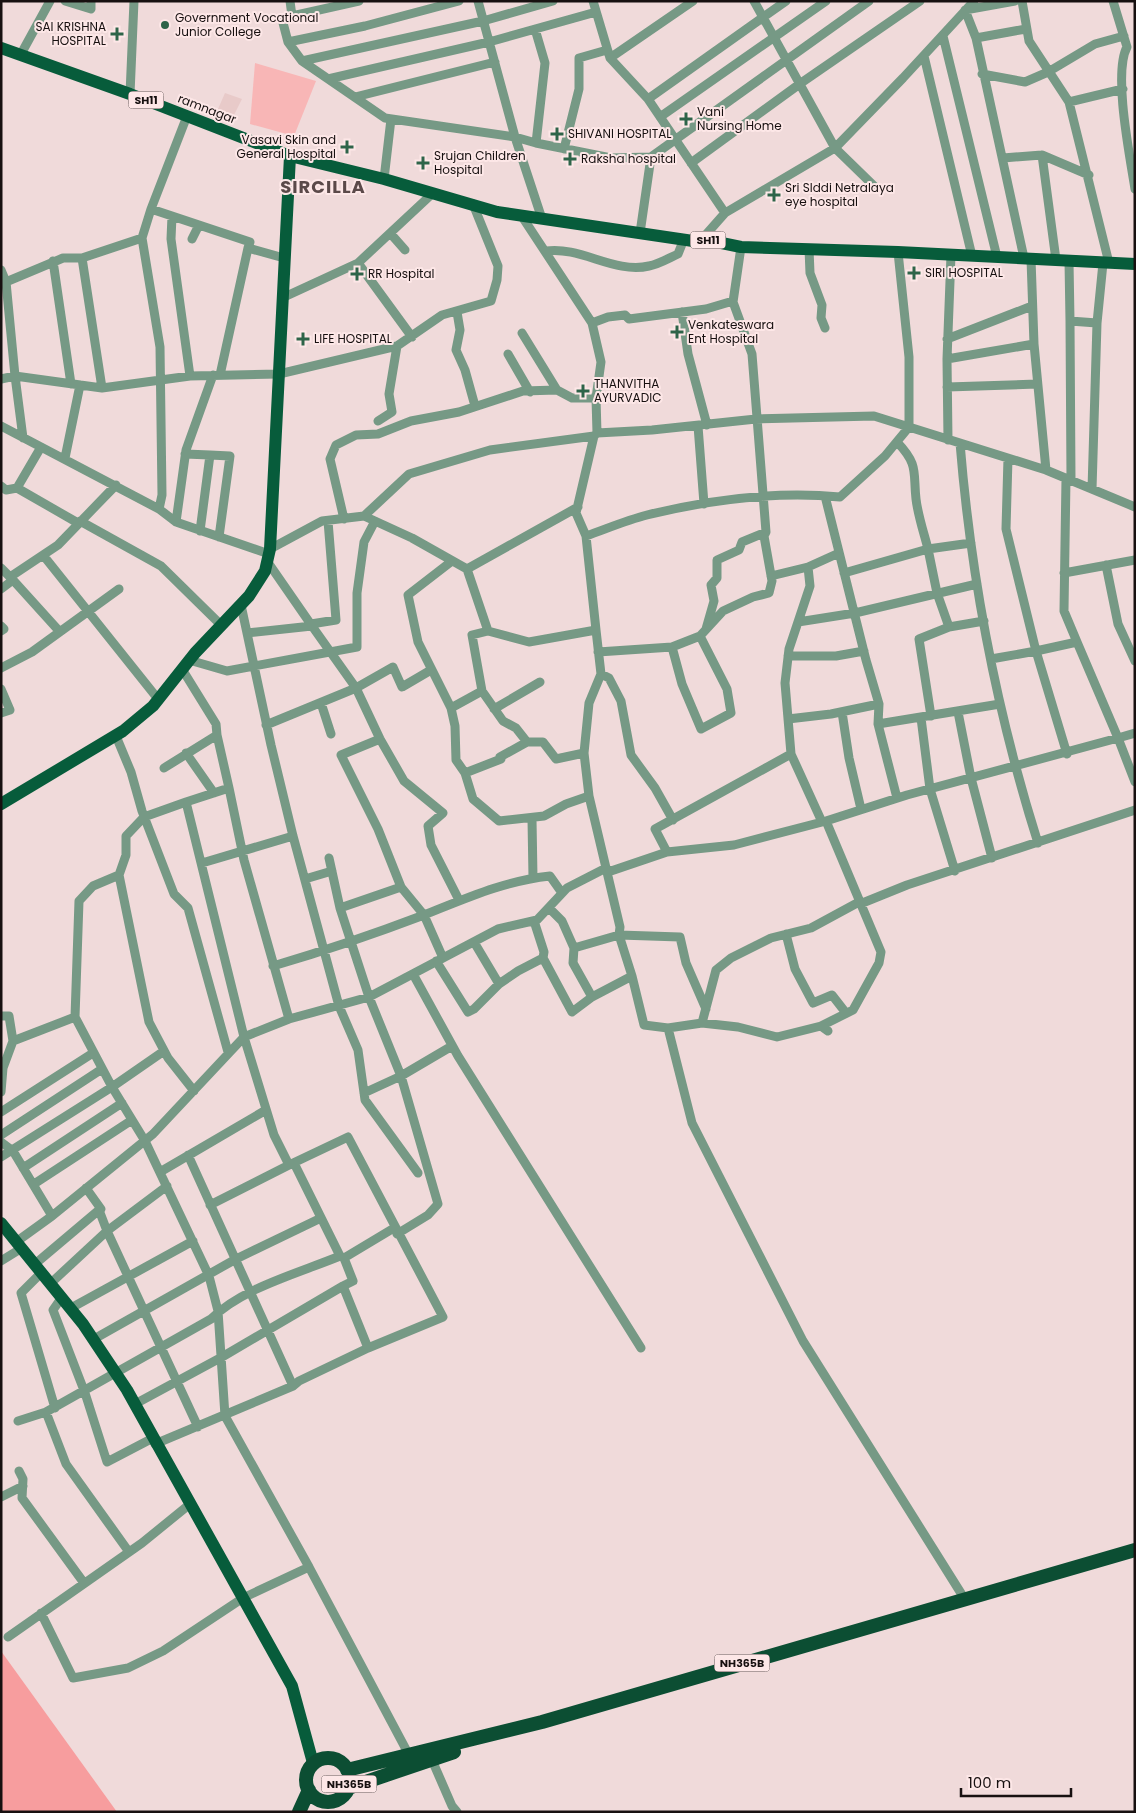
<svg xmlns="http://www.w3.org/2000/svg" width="1136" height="1813" font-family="Poppins,sans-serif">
  <rect width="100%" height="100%" fill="#f0dada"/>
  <path fill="#e8cac9" d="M225 93 242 99 234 115 218 109Z"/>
  <path fill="#f8b6b6" d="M255 63 316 81 294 136 250 124Z"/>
  <path fill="#f79d9e" d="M1 1651 117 1812H1Z"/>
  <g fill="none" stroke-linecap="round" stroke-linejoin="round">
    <path stroke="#769985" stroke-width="9" d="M65 1 91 9V1
      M290 1 292 16 282 19 288 42 302 61 385 118 515 137 536 143 545 63 535 29
      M478 1 515 137 542 219
      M593 1 610 58 648 99 725 213 702 239
      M754 1 835 148 903 78 974 1
      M1015 1 965 10 976 38 1024 258
      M1022 1 1029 41 1069 102 1123 89
      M1113 1 1127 47C1113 73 1130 157 1135 189
      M292 16 359 1
      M943 36 997 257
      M976 38 1026 29
      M288 42 365 26 459 1
      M21 54 50 1
      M924 56 972 256
      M610 58 693 1
      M302 61 483 21 553 1
      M982 74 1025 82 1048 72 1095 44 1124 36
      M328 79 489 42 596 12
      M130 94 134 1
      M355 97 495 62
      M648 99 786 1
      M1069 102 1109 263
      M660 117 826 1
      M536 143 611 158 651 157 869 1
      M564 149 579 89V58L607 50
      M1042 155 1056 260
      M1003 158 1042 155 1089 175
      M691 163 801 83 920 1
      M384 179 391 119
      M151 209 187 116
      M725 213 835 148 874 186
      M521 215 592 323 601 362 596 398 597 433 594 436 576 513 586 536 596 630
      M172 216 171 239 190 376
      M390 233 405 250
      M640 233 651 157
      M142 238 151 209 250 242 248 248
      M192 239 199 225
      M809 249 810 273 822 305 821 318 825 328
      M546 251C581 246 614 274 649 266 659 264 669 258 678 254L684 239
      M82 258 102 388
      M1031 259 1034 344 1046 470
      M53 261 71 384
      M1069 261 1070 321
      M1 270 6 282 15 376 1 379
      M1 284 63 258H82L142 238 160 347 162 495 159 509 1 426
      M282 298 358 263
      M457 312 460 330 456 350 465 370 475 406
      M682 312 688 354 707 425
      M592 323 608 317 625 315 629 319 706 309 733 301
      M522 333 557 390
      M412 337 358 263 433 193
      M947 339 1032 306
      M508 354 530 392
      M947 359 1034 344
      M220 375 248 248 284 258
      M947 387 1037 384
      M378 421 392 412 389 394 397 346
      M698 426 704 504
      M597 433 652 430 756 419 874 416 1046 470 1135 507
      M23 438 15 376 102 388 190 376 279 374 397 346 442 315 491 301 497 280 498 266 473 204
      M948 440 947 359 951 255
      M960 443C971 579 997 713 1038 843
      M185 454 210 455 200 531
      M210 455 230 456 219 537
      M65 458 80 385
      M1066 478 1064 611 1077 642 1036 651 1067 754
      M1071 480 1070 321 1097 323
      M1 486 6 490 17 488 41 447
      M17 488 78 523
      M1092 489 1097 323 1103 263
      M825 496 866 660 879 704 878 724 897 798
      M159 509 176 522 186 450 213 375
      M364 516 409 474 490 450 594 436
      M344 519 330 459 336 445 356 435 378 434 411 421 459 412 523 391 557 390 572 398H595
      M80 521 161 566 221 625
      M176 522 269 554
      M586 536C606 529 627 520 647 515 708 500 777 491 840 497L885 456 909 427V357L898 252
      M270 549 322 521 364 516 412 538 467 569 488 631 529 642 596 630 601 674 589 703 584 753 589 796 620 927 619 935 632 976 592 997
      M43 555 158 699
      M452 561 408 595 418 642 451 708 455 726 456 760 465 773 473 799 499 821 544 816 566 804 589 796
      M1106 565 1118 624 1135 661
      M808 567 839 553
      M1 568 10 577 58 545 116 485
      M467 569 578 507
      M844 573 928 549C924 533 918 516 916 499 913 472 919 465 897 442
      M1064 573 1135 560
      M771 576 808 567 810 586 789 649 785 683 791 754 822 822
      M13 580 60 632
      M1 589 13 580 10 577
      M241 605 271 745 293 836 339 1006 358 1050 365 1100 418 1173
      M798 622 855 613 977 584
      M311 624 336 620 328 521
      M1 626 4 629 1 631
      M312 626 356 688 380 739 404 781 443 813 428 826 431 845 459 900
      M949 627 937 593 928 549 971 543
      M706 629 714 601 711 585 717 578V560L739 550 742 542 766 532
      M247 633 312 626 267 561
      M1077 642 1118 738 1135 733
      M672 647 682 684 701 729 731 713 727 689 700 636
      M598 652 672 647 700 636 723 611 753 597 769 593 772 581 764 536 766 532 752 354 733 302 741 247
      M788 656H836L864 651
      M991 659 1036 651 1006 529 1008 458
      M189 660 227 671 357 647V593L364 542 375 521
      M1 668 32 652 119 589
      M182 669 216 724 217 735
      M601 674 609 678 621 701 631 755 655 788 673 820
      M1 689 10 710 1 713
      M482 691 503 721 516 728 527 742
      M321 703 331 734
      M451 708 482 691 472 635 488 631
      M494 709 540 682
      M842 712 849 758 861 809
      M958 712 971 778 992 858
      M931 716 919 639 949 627 984 621
      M921 718 930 789 955 871
      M788 719 831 714 879 704
      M878 724 1000 704
      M266 725 356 688 393 667 402 687 431 670
      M116 736 131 772 142 811 174 894 188 908 228 1052
      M380 739 341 755 378 829 401 887 340 908 369 997 401 1076 438 1204 428 1215 397 1234
      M186 753 214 793
      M164 768 217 735 229 788 186 802 244 1037 289 1019 244 860 229 788
      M465 773 501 759 500 757 527 742H543L556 759 584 753
      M532 819 533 878
      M667 852 655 829 791 754
      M329 858 340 908
      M202 863 293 836
      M119 875 126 855V836L144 817 186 802
      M305 879 332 871
      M401 887 424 915 443 958
      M860 904 907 885 1135 810
      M786 934 795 969 813 1003 832 995 846 1013
      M474 942 499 984 518 971 543 958 544 952 534 921
      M574 948 619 935 680 937 686 963 706 1009
      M543 958 572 1012 592 997 573 963 574 948 562 921 549 908
      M436 961 468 1012 474 1009 499 984
      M273 966C324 951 374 934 424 915 467 898 504 881 550 876L562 893
      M413 974 458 1056 641 1348
      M632 976 644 1025 668 1028 692 1123 803 1341 964 1598
      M1 1016H9L13 1041
      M75 1017 79 901 93 886 119 875 149 1022 168 1058 194 1091
      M289 1019 369 997 498 929 537 920 567 888 606 868 611 871 667 852 734 845 826 821 907 795 1118 738 1135 782
      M702 1023 716 970 731 958 771 938 811 928 859 902
      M821 1026 853 1010 879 963 881 952 826 821
      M668 1028 702 1023 738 1027 777 1037 821 1026 828 1031
      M1 1092 3 1068 13 1041 75 1017 112 1087 164 1051
      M364 1093 401 1076 452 1046
      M1 1112 93 1053
      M1 1135 102 1069
      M1 1142 13 1151 52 1216
      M188 1155 293 1386
      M1 1157 112 1087 145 1141 209 1276 218 1311 225 1416 309 1567 243 1598 163 1651 128 1668 73 1678 41 1613
      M294 1163 340 1256 344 1258 394 1228
      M23 1168 122 1103
      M160 1172 266 1110
      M34 1184 132 1120
      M86 1188 101 1209 99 1210 107 1231 198 1427
      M210 1205 289 1165
      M16 1242 52 1216 153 1134 244 1037 274 1135 289 1165 348 1137 443 1317 368 1348 299 1381 293 1386 155 1444
      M344 1258 353 1281 343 1286 368 1348
      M1 1261 22 1248
      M35 1264 99 1210
      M42 1272 21 1293 55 1408
      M51 1283 107 1231 167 1186
      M62 1297 53 1310 85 1393 107 1462 153 1438
      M71 1308 193 1241
      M94 1339 236 1259 321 1218
      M135 1404 222 1357 343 1286
      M18 1421 46 1412
      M19 1471 23 1479 22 1498 84 1583
      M1 1497 23 1486
      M129 1552 66 1464 46 1412 211 1319C242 1288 299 1273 340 1256
      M309 1567 409 1755
      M8 1637 142 1543 190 1504
      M432 1760 452 1806 457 1812"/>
    <path stroke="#075c3b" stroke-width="12" d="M1 48 130 94 290 156 384 179 497 212 693 241 702 239 741 247 898 252 1135 264
      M1 804 123 731 153 706 195 653 249 596 265 571 270 549 290 156
      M1 1223 83 1324 127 1390 292 1686 313 1763"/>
    <path stroke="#0c4e33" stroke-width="14" d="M306 1780a22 22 0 1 1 44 0a22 22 0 1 1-44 0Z
      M347 1770 542 1722 1135 1550
      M348 1788 454 1752
      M299 1812 309 1790"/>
  </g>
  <g fill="#2e6449" stroke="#fde7e7" stroke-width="2">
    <circle cx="165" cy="25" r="5"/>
    <path d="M114.5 26.5h5v5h5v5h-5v5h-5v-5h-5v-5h5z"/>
    <path d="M683.5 111.5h5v5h5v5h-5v5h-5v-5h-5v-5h5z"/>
    <path d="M554.5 126.5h5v5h5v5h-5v5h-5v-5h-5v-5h5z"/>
    <path d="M344.5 139.5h5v5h5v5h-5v5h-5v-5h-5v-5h5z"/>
    <path d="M567.5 151.5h5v5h5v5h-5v5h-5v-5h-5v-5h5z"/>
    <path d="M420.5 155.5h5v5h5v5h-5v5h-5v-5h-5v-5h5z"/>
    <path d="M771.5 187.5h5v5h5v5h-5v5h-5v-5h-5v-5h5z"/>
    <path d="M911.5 265.5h5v5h5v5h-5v5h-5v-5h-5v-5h5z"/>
    <path d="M354.5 266.5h5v5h5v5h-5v5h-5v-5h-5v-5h5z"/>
    <path d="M674.5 324.5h5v5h5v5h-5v5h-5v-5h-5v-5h5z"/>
    <path d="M300.5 331.5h5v5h5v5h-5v5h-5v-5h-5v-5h5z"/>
    <path d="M580.5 383.5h5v5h5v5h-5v5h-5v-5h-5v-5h5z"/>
  </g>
  <g text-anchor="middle" stroke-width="4" stroke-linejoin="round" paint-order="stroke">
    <g fill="#fde7e7" stroke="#5c5050" stroke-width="1">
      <rect x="128.5" y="91.5" width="35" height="17" rx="4"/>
      <rect x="690.5" y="231.5" width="35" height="17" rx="4"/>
      <rect x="714.5" y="1654.5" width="55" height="17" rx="4"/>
      <rect x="321.5" y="1775.5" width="55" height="17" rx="4"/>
    </g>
    <g font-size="11" font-weight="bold" fill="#171010">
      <text x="146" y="104">SH11</text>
      <text x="708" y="244">SH11</text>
      <text x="742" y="1667">NH365B</text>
      <text x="349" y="1788">NH365B</text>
    </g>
    <g font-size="12" fill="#171010" stroke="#fde7e7" text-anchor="start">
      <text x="175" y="22">Government Vocational<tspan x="175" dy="14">Junior College</tspan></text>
      <text x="106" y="31" text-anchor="end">SAI KRISHNA<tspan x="106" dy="14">HOSPITAL</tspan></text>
      <text x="697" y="116">Vani<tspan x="697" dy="14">Nursing Home</tspan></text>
      <text x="568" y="138">SHIVANI HOSPITAL</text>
      <text x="336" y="144" text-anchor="end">Vasavi Skin and<tspan x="336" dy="14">General Hospital</tspan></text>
      <text x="434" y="160">Srujan Children<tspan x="434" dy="14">Hospital</tspan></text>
      <text x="581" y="163">Raksha hospital</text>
      <text x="785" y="192">Sri SIddi Netralaya<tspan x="785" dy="14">eye hospital</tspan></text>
      <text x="925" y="277">SIRI HOSPITAL</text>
      <text x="368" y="278">RR Hospital</text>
      <text x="688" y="329">Venkateswara<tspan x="688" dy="14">Ent Hospital</tspan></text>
      <text x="314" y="343">LIFE HOSPITAL</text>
      <text x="594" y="388">THANVITHA<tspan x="594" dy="14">AYURVADIC</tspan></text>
    </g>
    <g font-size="12" fill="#171010" stroke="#fde7e7">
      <text transform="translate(207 109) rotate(21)" y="4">ramnagar</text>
    </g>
    <g font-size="18" font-weight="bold" letter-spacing="1" fill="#5b4949" stroke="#fde7e7">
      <text x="323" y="193">SIRCILLA</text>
    </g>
  </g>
  <rect width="1136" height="1813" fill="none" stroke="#171010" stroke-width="5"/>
  <path d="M961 1788v8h110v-8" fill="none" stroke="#171010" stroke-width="2.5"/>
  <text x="968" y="1788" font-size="15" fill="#171010" stroke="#fde7e7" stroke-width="4" paint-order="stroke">100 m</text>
</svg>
